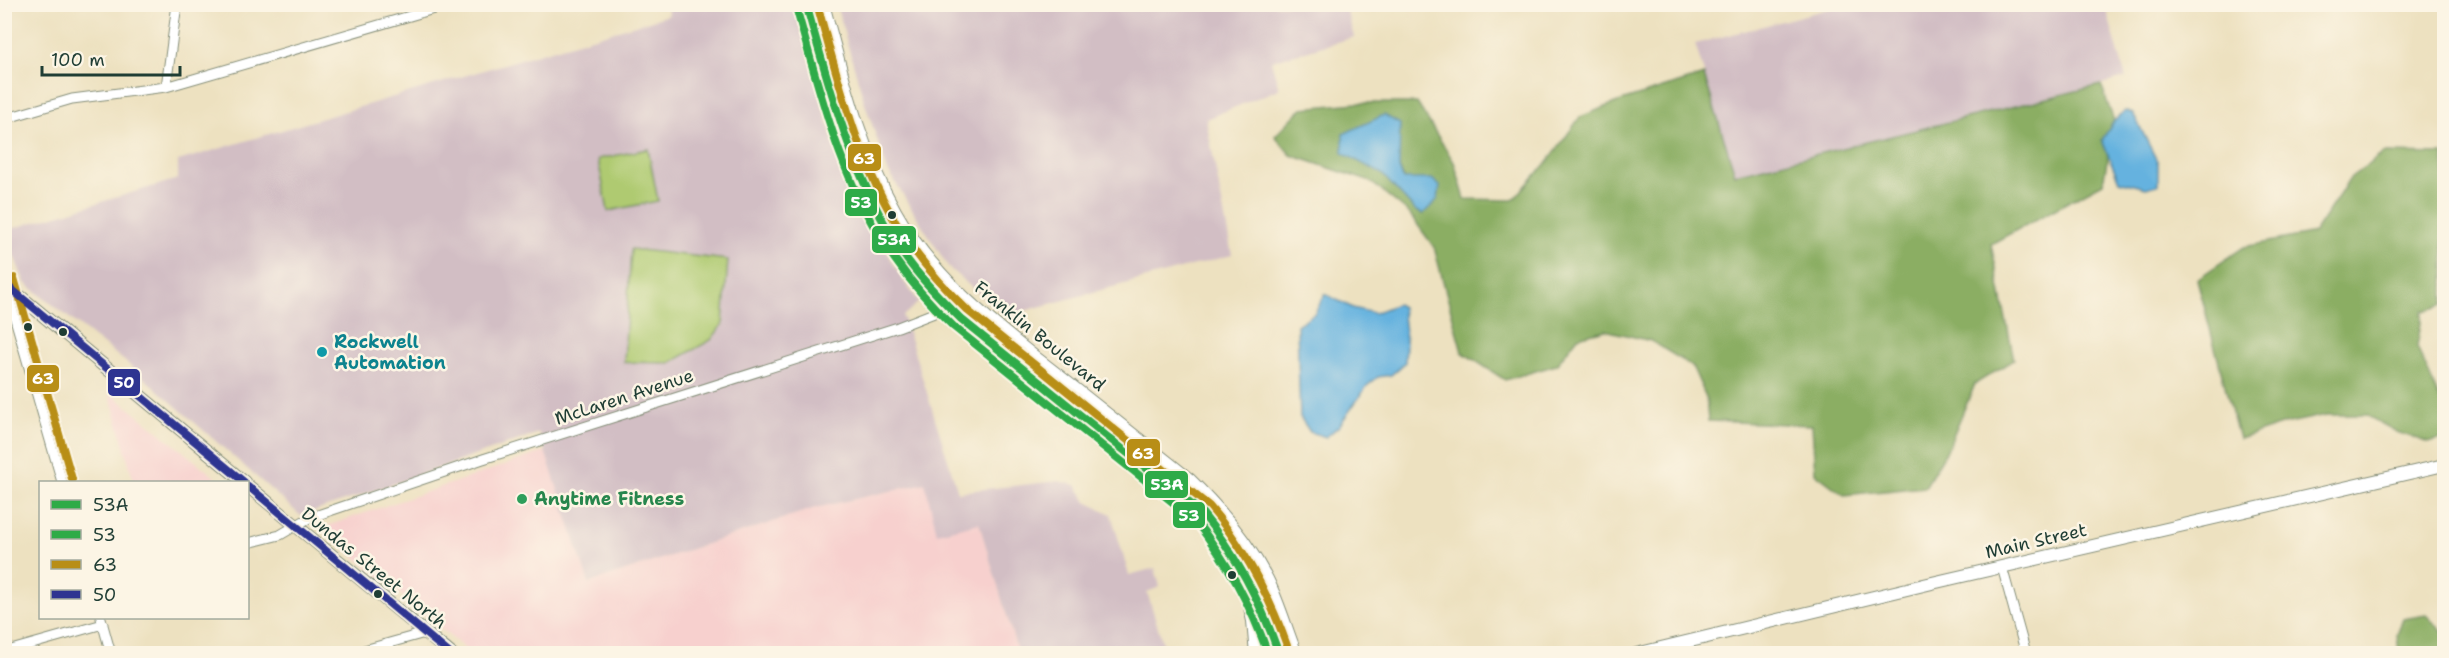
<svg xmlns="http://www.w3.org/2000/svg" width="2449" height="658" font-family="'Shantell Sans',sans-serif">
  <rect width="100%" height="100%" fill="#fcf5e5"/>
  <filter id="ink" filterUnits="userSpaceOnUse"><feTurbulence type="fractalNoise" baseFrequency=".0167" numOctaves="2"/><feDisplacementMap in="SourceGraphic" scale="12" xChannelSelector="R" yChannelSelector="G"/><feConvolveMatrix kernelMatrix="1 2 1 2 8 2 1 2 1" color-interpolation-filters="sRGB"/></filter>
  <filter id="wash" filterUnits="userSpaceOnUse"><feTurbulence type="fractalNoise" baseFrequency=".008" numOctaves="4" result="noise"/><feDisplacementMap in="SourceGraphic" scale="24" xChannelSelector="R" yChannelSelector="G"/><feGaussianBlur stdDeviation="1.35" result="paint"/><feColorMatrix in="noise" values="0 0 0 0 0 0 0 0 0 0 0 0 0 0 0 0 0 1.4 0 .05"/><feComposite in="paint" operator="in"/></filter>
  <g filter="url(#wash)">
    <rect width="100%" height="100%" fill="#ede1c0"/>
    <path fill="#f7d0ce" d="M109 392 221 482H134Z
      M546 451 589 583 815 508 925 483 979 523 1018 653H470L321 528Z"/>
    <path fill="#d2bec4" d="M666 5H794L842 173 902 279 919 302 903 316 958 492 1058 481 1076 485 1087 502 1111 514 1129 575 1155 568 1160 587 1147 592 1166 653H1018L979 523 937 533 925 483 815 508 589 583 539 433 301 516 127 363 25 283 5 234 4 231 178 179V161L669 15Z
      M836 5H1345L1354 37 1271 61 1279 89 1206 119 1232 255 1005 316 949 268 888 171 865 104Z
      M1843 5H2105L2126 78 1735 174 1695 44Z"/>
    <path fill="#afca71" stroke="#678452" stroke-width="1.5" d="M648 149 658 201 608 211 598 159Z
      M631 249 728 260 723 324 711 340 670 363 624 362Z"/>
    <path fill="#8bae63" stroke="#55764c" stroke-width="1.5" fill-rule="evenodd" d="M1704 75 1735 174 2101 85 2114 121 2102 140 2108 155 2103 183 1991 244 2014 360 1975 384 1946 452 1925 487 1844 495 1815 473 1812 425 1708 421 1706 397 1692 366 1651 341 1605 330 1578 337 1556 365 1505 380 1462 352 1434 247 1409 213 1371 182 1291 155 1275 136 1302 108 1357 103H1417L1454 162 1465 199 1513 200 1549 160 1580 117 1615 103ZM1399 124V168L1423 214 1415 210 1382 174Z
      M2384 153 2444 154V305L2423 311 2417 347 2444 409V438L2429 443 2397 432 2366 415H2326L2284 424 2239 439 2197 279 2244 247 2314 233 2351 177Z
      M2426 615 2444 633V653H2399L2397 635 2403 619Z"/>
    <path fill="#65b2df" stroke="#42788a" stroke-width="1.5" d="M2125 111 2133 113 2158 163V185L2146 188 2119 181 2102 140 2114 121Z
      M1384 115 1400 124 1399 168 1403 179H1432L1440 186 1438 199 1423 214 1415 210 1382 174 1343 153V134Z
      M1325 294 1353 308 1374 313 1397 304 1402 307 1406 341 1405 363 1391 375 1378 377 1367 386 1339 426 1326 437 1310 432 1300 417 1297 325 1315 313Z"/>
  </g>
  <g filter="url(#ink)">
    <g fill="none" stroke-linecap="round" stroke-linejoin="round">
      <defs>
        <path id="minor" d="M166 87 177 4
          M4 119 72 99 166 87 451 4
          M5 284 62 482
          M248 543 280 535 309 518 483 459 898 327 934 313 958 293
          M2002 567 2026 654
          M101 618 111 654
          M4 652 103 624
          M350 654 425 633"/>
        <path id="major" d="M806 4C840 121 865 235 961 319L1202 513C1238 555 1262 602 1279 654
          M823 4C842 74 859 147 895 211 933 279 994 325 1054 372 1099 408 1144 444 1190 480 1221 510 1247 541 1267 579 1279 603 1286 629 1296 654
          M4 283 244 482
          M248 486 451 654
          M1244 582 1253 621 1256 654
          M1636 654 1932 583 2444 465"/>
      </defs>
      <use href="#minor" stroke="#868f7a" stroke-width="11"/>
      <use href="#major" stroke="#868f7a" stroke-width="14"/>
      <use href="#minor" stroke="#fff" stroke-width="9"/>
      <use href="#major" stroke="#fff" stroke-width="12"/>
      <defs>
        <path id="bus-1" d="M806 4C830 89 852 177 901 251 918 276 939 297 961 319L1202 513C1237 556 1261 602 1279 654"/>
        <path id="bus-2" d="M796 7C820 92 841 185 894 258 912 284 932 306 954 327L1195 520C1227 561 1251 605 1268 654"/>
        <path id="bus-3" d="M817 4C840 86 861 176 911 246 928 270 947 291 968 311L1209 506C1246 549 1270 597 1289 651
          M14 278 72 479"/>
        <path id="bus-4" d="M4 283 244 482
          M248 486 450 654"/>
      </defs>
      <use href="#bus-1" stroke="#fcf5e5" stroke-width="12"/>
      <use href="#bus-2" stroke="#fcf5e5" stroke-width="12"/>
      <use href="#bus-3" stroke="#fcf5e5" stroke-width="12"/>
      <use href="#bus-4" stroke="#fcf5e5" stroke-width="12"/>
      <use href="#bus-1" stroke="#2eab48" stroke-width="8"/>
      <use href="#bus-2" stroke="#2eab48" stroke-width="8"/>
      <use href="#bus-3" stroke="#b88e17" stroke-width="8"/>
      <use href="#bus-4" stroke="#2e3491" stroke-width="8"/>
    </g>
  </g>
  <g fill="#1f3d34" stroke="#fcf5e5" stroke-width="2">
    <circle cx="892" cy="215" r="5"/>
    <circle cx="28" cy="327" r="5"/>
    <circle cx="63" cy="332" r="5"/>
    <circle cx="1232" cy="575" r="5"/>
    <circle cx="378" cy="594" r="5"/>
  </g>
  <circle fill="#0f9aa8" stroke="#fcf5e5" stroke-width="2" cx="322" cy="352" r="6"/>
  <circle fill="#2e9e5b" stroke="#fcf5e5" stroke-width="2" cx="522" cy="499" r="6"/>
  <g text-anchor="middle" stroke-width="5" stroke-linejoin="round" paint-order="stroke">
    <g font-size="18" fill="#1f3d34" stroke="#fcf5e5">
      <text transform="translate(1040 336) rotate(39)" y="6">Franklin Boulevard</text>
      <text transform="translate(624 397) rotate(-18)" y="6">McLaren Avenue</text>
      <text transform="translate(2036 541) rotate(-13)" y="6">Main Street</text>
      <text transform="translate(374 568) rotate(39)" y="6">Dundas Street North</text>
    </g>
    <g font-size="18" font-weight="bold" fill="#0d838f" stroke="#fcf5e5" text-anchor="start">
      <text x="334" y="348">Rockwell<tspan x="334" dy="21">Automation</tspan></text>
    </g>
    <g font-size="18" font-weight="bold" fill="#27864d" stroke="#fcf5e5" text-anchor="start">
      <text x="534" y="505">Anytime Fitness</text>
    </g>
  </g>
  <g stroke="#fcf5e5" stroke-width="2">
    <rect x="847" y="143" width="35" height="29" rx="6" fill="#b88e17"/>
    <rect x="844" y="188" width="34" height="29" rx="6" fill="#2eab48"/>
    <rect x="871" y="225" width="46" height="29" rx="6" fill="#2eab48"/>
    <rect x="26" y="364" width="34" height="29" rx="6" fill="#b88e17"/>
    <rect x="107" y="368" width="34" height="29" rx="6" fill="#2e3491"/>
    <rect x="1126" y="438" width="35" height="29" rx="6" fill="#b88e17"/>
    <rect x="1144" y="470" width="45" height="29" rx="6" fill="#2eab48"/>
    <rect x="1172" y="501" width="34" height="28" rx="6" fill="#2eab48"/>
  </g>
  <g font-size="16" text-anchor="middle" font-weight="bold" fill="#fff">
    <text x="864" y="164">63</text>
    <text x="861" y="208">53</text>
    <text x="894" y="245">53A</text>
    <text x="43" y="384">63</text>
    <text x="124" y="388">50</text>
    <text x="1143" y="459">63</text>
    <text x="1167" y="490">53A</text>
    <text x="1189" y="521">53</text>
  </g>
  <rect width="2449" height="658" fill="none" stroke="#fcf5e5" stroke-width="24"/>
  <rect x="39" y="481" width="210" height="138" fill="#fcf5e5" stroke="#a4ab9e" stroke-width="1.5"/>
  <rect x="51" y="500" width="30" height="9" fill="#2eab48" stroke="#a4ab9e" stroke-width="1.5"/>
  <text x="93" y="511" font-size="18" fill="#1f3d34">53A</text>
  <rect x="51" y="530" width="30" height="9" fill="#2eab48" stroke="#a4ab9e" stroke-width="1.5"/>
  <text x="93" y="541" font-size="18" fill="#1f3d34">53</text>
  <rect x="51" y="560" width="30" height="9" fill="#b88e17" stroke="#a4ab9e" stroke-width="1.5"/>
  <text x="93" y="571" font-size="18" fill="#1f3d34">63</text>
  <rect x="51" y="590" width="30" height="9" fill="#2e3491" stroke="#a4ab9e" stroke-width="1.5"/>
  <text x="93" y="601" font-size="18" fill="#1f3d34">50</text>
  <path d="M42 66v9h138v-9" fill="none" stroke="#1f3d34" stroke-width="3"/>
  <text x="51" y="66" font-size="18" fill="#1f3d34" stroke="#fcf5e5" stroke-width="4.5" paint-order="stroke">100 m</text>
</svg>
